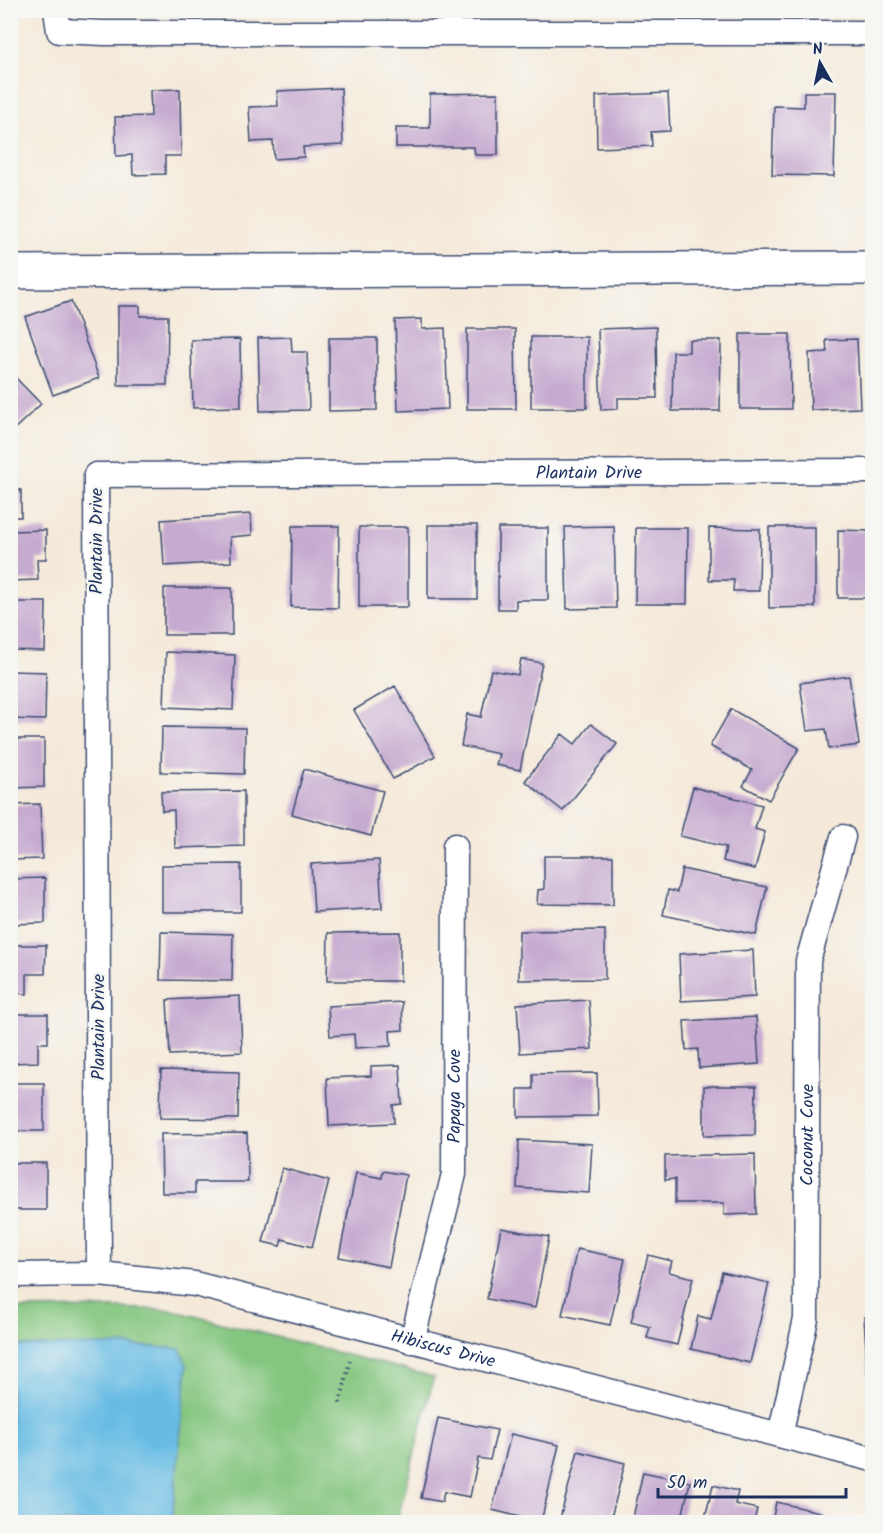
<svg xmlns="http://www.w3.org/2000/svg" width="883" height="1533" font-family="Kalam,sans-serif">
  <rect width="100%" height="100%" fill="#f6f6f2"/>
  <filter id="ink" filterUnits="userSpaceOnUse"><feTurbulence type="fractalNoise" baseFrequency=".0167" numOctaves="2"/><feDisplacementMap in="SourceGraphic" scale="12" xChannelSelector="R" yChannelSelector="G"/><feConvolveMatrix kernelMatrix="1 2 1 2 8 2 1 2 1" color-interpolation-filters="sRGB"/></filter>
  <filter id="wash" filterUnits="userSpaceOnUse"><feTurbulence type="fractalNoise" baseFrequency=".008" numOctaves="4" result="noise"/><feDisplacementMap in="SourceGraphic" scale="24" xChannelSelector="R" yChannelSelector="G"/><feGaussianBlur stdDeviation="1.35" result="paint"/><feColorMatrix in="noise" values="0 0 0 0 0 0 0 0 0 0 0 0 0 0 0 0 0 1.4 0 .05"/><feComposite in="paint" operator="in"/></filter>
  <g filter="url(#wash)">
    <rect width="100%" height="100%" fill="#f5eada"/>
    <path fill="#84c67f" stroke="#507a6e" stroke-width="1.5" d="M114 1308 171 1310 434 1377 397 1522H11L10 1309Z"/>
    <path fill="#68bce4" stroke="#4276a1" stroke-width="1.5" d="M125 1345 180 1349 187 1366 172 1522H11V1346Z"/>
    <g id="blocks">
      <path fill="#c6aad0" d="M341 88 343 145 303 147 304 157 274 159 273 141 251 142 249 107 278 106 277 91Z
        M180 89 181 156H165V174L133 175 132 155 116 156 115 117 151 116 150 90Z
        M804 92H836L834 176 772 175 774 106 804 107Z
        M498 93V155H475L474 147H396V128H430V94Z
        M668 93 670 131 651 132 652 146 597 148 596 96Z
        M71 301 99 378 53 395 25 317Z
        M118 306H140V316H168L167 385H118Z
        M422 319V329L445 328 448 409 398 411 395 320Z
        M656 327 657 398H618V409L601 410 598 329Z
        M467 329H515L516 409H467Z
        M740 334H790L791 409H740Z
        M291 337 292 352H307L309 410 260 411 258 338Z
        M531 337H587V408H531Z
        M329 338H377V410L329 411Z
        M240 339 241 407 193 408 191 340Z
        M857 339 860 408 811 410 809 353 827 352 826 340Z
        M689 340H721L720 411H672L673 352H689Z
        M10 372 41 404 10 433Z
        M10 485H13V490H21V517H10Z
        M251 514 252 535 230 537 231 562 164 566 161 520Z
        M428 525H477V599H428Z
        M292 526H339L338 608 291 607Z
        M614 526 616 608 567 609 565 527Z
        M359 527H408V607H359Z
        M769 527H815V607L769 608Z
        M498 528H548V600H516V609H498Z
        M636 528H688L687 604H635Z
        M709 528 760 529 759 591H733L734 580H709Z
        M46 530V559H37L38 580 10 581V531Z
        M838 530 872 531V598H838Z
        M164 588H232V635H164Z
        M10 602H46L45 651 10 650Z
        M166 652 235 655 233 710 164 707Z
        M521 659 542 663 520 770 496 765 499 754 461 746 467 714 481 717 491 670 518 675Z
        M10 671 46 672 45 720 10 719Z
        M849 676 859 745 829 749 826 729 807 731 800 683Z
        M395 686 435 756 393 779 354 710Z
        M731 709 799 748 769 800 743 786 752 770 710 746Z
        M591 724 617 744 563 811 525 781 562 734 575 744Z
        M162 727 245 728 244 774 161 772Z
        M10 739H44V787L10 788Z
        M304 769 383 791 371 836 292 814Z
        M693 787 762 805 755 829 765 832 755 869 723 861 726 847 680 836Z
        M244 791V846L175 848 174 810 162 811 161 792Z
        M40 804 42 859 10 860V805Z
        M544 856H613V905L537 904 538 890 544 889Z
        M379 860 382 908 314 912 311 864Z
        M241 864V912H162V865Z
        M682 869 767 887 756 935 663 915 668 890 677 892Z
        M45 878V923L10 924V879Z
        M605 930V979L519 980V931Z
        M161 932 233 934 232 981 160 980Z
        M400 932V981H327L328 933Z
        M10 945H46L45 974H27V994L10 993Z
        M753 950 755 997 681 1001 679 954Z
        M240 996 242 1052 170 1055 167 1000Z
        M589 1000 592 1049 520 1053 517 1004Z
        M402 1002 403 1030 390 1031 391 1046 355 1048 354 1034 330 1036 328 1006Z
        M10 1014H48V1043H38V1062L10 1063Z
        M756 1017 759 1064 699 1068 698 1049 686 1050 684 1021Z
        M400 1065 402 1104 393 1105 394 1123 329 1126 327 1078 371 1076V1066Z
        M161 1070 239 1072 238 1119 160 1118Z
        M597 1073 598 1116 518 1117V1089H533V1074Z
        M10 1083H44V1131H10Z
        M704 1086H756L755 1135 704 1136Z
        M247 1133 248 1182H195V1193H162L161 1134Z
        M519 1140 592 1144 589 1193 517 1188Z
        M755 1154 756 1214 724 1215V1203H675V1179L665 1180V1156Z
        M10 1163H46V1210H10Z
        M282 1168 329 1181 312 1247 282 1239 280 1246 263 1242Z
        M383 1171 406 1175 389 1267 339 1257 356 1173 382 1178Z
        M501 1228 549 1237 535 1308 487 1299Z
        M577 1249 625 1259 610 1325 562 1315Z
        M648 1255 672 1261 669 1272 693 1278 677 1345 647 1338 650 1327 631 1322Z
        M722 1272 769 1283 750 1363 691 1349 698 1316 711 1319Z
        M864 1317H872V1396L869 1397Z
        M438 1418 497 1430 490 1460 478 1458 470 1497 444 1492 442 1502 421 1498Z
        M511 1434 559 1445 541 1522 492 1510Z
        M578 1451 625 1463 610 1522H559Z
        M643 1472 690 1482 681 1522H632Z
        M713 1485 738 1491 735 1504 757 1509 754 1522H704Z
        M776 1502 824 1513 822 1522H772Z"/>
    </g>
  </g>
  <g filter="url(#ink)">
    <use href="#blocks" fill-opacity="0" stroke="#3c4b71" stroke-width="1.5"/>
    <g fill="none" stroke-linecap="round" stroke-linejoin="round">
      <defs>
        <g id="street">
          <path d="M56 10 59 31 104 33H872"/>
          <path id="s1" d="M99 1274 96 475 872 471"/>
          <path id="s2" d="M10 1275 99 1274 195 1284 872 1459"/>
          <path id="s3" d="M412 1341 454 1174 455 846"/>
          <path id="s4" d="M780 1435 806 1319 808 961 843 837"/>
        </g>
        <path id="secondary" d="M10 272 872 268"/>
      </defs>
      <use href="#street" stroke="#3c4b71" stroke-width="27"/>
      <use href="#secondary" stroke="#3c4b71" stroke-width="36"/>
      <path stroke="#3c4b71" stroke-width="4" stroke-dasharray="1.5 4.5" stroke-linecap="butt" d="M340 1403 350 1361"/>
      <use href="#street" stroke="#fff" stroke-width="24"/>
      <use href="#secondary" stroke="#fff" stroke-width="33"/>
    </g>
  </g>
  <g text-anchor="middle" stroke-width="5" stroke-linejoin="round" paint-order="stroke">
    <g font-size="18" fill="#1b2f5e" stroke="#f6f6f2">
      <text dy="6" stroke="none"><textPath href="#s1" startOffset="1292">Plantain Drive</textPath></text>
      <text transform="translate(96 541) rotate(-90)" y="6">Plantain Drive</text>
      <text transform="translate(98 1027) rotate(-90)" y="6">Plantain Drive</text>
      <text dy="6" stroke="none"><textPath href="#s3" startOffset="250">Papaya Cove</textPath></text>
      <text dy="6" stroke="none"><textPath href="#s4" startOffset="303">Coconut Cove</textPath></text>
      <text dy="6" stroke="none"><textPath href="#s2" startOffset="442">Hibiscus Drive</textPath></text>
    </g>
  </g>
  <rect width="883" height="1533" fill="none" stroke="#f6f6f2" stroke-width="36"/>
  <g transform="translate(820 63) rotate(351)" stroke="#f6f6f2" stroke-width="4.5" paint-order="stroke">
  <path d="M0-4.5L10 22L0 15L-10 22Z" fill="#1b2f5e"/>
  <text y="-9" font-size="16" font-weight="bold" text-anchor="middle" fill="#1b2f5e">N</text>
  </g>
  <path d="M658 1488v9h188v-9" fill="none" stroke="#1b2f5e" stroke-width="3"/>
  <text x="667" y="1488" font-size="18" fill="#1b2f5e" stroke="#f6f6f2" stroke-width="4.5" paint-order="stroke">50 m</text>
</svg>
